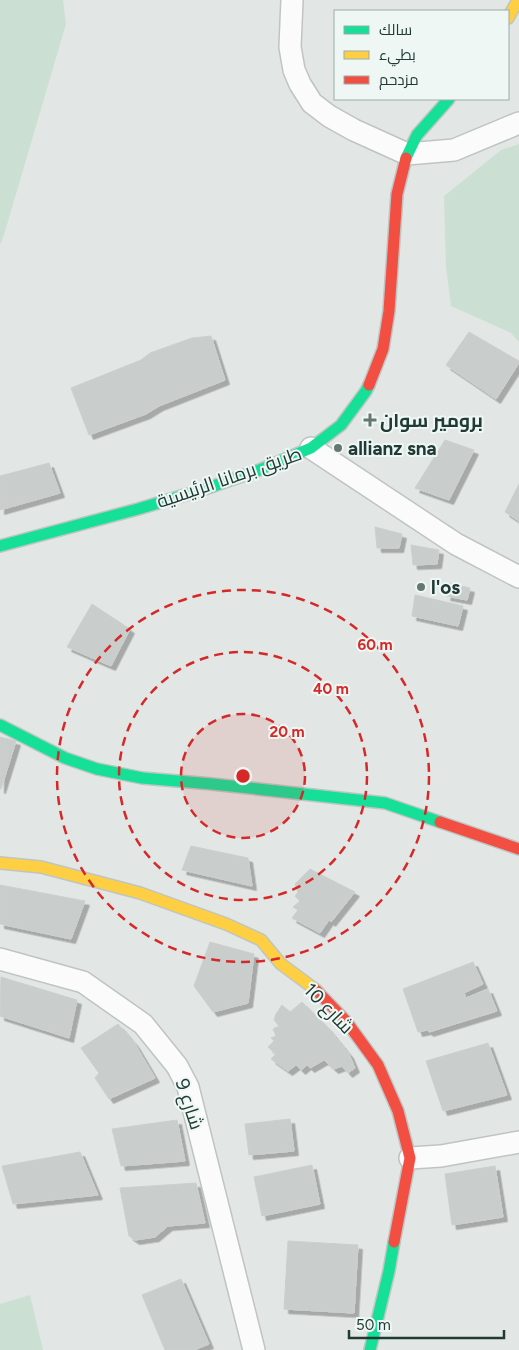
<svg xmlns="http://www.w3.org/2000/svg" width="519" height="1350" font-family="Figtree,Cairo,sans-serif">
  <defs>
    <filter id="shadow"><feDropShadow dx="4.5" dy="4.5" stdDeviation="0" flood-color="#0004"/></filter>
  </defs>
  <rect width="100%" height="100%" fill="#e2e7e5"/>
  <path fill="#cbe0d3" d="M0 0H63L66 24 4 235 0 245Z
    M519 144V342L511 333 451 306 446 267 444 196 501 150Z
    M30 1295 43 1350H0V1304Z"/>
  <path fill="#c9cecc" stroke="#cbd0ce" filter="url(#shadow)" d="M469 332 519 361V363L496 399 446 365Z
    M211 336 225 380 159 406 146 414 89 435 71 388 141 360 150 353 192 338Z
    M445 440 474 450 449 500 415 488Z
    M49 463 60 493 0 510V476Z
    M519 484V521L505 512Z
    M375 527 402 534 399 548H377Z
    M411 545 439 550 437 564 413 565Z
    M449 583 470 588 467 600 446 596Z
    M415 595 463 606 458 626 412 616Z
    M92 604 130 629 111 666 67 647Z
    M0 737 16 741 1 789H0Z
    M191 846 248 858 252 886 182 870Z
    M310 869 355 892 331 922 329 920 320 933 292 918 298 910 293 907 300 901 295 896 298 892 295 884Z
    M0 885 85 901 71 939 0 924Z
    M210 942 254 954 248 1003 213 1012 194 986Z
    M473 962 483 984 464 993 466 998 488 989 497 1011 429 1032 427 1030 418 1032 403 989Z
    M1 977 77 1000 69 1038 0 1016Z
    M302 1002 326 1026 349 1054 355 1068 348 1073 342 1066 334 1069 324 1060 310 1068 307 1065 301 1070 296 1065 288 1071 271 1059 276 1054 268 1047 274 1041 271 1038 276 1036 273 1029 279 1026 274 1020 276 1014 282 1005 290 1012Z
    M118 1024 135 1044 155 1078 109 1099 95 1078 99 1073 81 1048Z
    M488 1043 507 1095 443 1111 426 1061Z
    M290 1119 294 1151 249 1155 245 1124Z
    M177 1120 185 1161 121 1166 112 1129Z
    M80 1152 98 1195 13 1204 2 1166Z
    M312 1165 320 1204 262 1216 254 1177Z
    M495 1166 503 1217 452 1225 445 1174Z
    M196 1183 205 1223 168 1226 155 1237 135 1240 129 1236 120 1188Z
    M288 1241 358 1245 354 1313 284 1309Z
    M181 1279 209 1344 194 1350H165L142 1295Z"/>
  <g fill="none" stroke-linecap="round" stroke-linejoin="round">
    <defs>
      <path id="street" d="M292 0 290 47 294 70 300 84 312 103 329 116 354 130 407 154 454 150 519 123
        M311 448 456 544 519 577
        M0 959 83 982 143 1024 177 1066 188 1087 254 1350
        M410 1158 441 1156 519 1142"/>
      <path id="fast" d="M406 158 417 135 449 99
        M0 546 138 509 205 489 262 469 311 448 341 425 366 391 369 385
        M0 725 65 758 97 769 142 778 212 784 385 803 440 822
        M370 1350 389 1271 394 1242"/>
      <path id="slow" d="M508 18 518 0
        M0 863 41 867 140 893 226 924 261 940 281 964 316 990"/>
      <path id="jam" d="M369 385 383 349 389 311 397 194 406 158
        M440 822 519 849
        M316 990 346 1021 378 1065 398 1111 410 1158 394 1242"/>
    </defs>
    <use href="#street" stroke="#bfc4c2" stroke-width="24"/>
    <use href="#fast" stroke="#bec5c3" stroke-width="14"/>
    <use href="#slow" stroke="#bec5c3" stroke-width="14"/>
    <use href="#jam" stroke="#bec5c3" stroke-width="14"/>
    <use href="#street" stroke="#fbfbfb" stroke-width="21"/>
    <use href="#fast" stroke="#16e098" stroke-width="11"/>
    <use href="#slow" stroke="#ffcf43" stroke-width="11"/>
    <use href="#jam" stroke="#f24e42" stroke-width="11"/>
  </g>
  <circle cx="243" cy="776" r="62" fill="#d62828" fill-opacity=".12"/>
  <g fill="none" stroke="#d62828" stroke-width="2.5" stroke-dasharray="9 6">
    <circle cx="243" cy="776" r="62"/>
    <circle cx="243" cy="776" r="124"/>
    <circle cx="243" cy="776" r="186"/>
  </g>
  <g fill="#647773" stroke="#eff7f4" stroke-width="2">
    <path d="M367.5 412.5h5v5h5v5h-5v5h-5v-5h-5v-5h5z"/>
    <circle cx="338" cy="448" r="5"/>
    <circle cx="421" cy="587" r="5"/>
  </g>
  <g text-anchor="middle" stroke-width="4" stroke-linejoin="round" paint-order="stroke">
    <g font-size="19" font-weight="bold" fill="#203a35" stroke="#eff7f4" text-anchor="start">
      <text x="380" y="427">برومير سوان</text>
      <text x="348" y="455">allianz sna</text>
      <text x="431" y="594">l'os</text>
    </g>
    <g font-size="19" fill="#203a35" stroke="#eff7f4">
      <text transform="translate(229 477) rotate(-19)" y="7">طريق برمانا الرئيسية</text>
      <text transform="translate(329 1008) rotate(46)" y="7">شارع 10</text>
      <text transform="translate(190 1104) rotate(72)" y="7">شارع 9</text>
    </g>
  </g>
  <circle cx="243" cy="776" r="8" fill="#d62828" stroke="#eff7f4" stroke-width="2.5"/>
  <g font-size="15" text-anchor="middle" font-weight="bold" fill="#d62828" stroke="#eff7f4" stroke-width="4" stroke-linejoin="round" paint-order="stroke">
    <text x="375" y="650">60 m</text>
    <text x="331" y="694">40 m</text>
    <text x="287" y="737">20 m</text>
  </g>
  <rect x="334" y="10" width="175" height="90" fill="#eff7f4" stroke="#9caba8"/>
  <rect x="344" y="26" width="25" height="8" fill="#16e098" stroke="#9caba8"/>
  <text x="379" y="35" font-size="15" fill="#203a35">سالك</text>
  <rect x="344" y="51" width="25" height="8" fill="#ffcf43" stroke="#9caba8"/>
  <text x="379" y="60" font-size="15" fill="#203a35">بطيء</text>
  <rect x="344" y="76" width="25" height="8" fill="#f24e42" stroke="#9caba8"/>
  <text x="379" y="85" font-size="15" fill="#203a35">مزدحم</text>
  <path d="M349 1330v8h155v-8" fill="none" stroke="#203a35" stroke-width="2.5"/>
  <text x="356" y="1330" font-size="15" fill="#203a35" stroke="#eff7f4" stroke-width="4" paint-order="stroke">50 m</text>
</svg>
